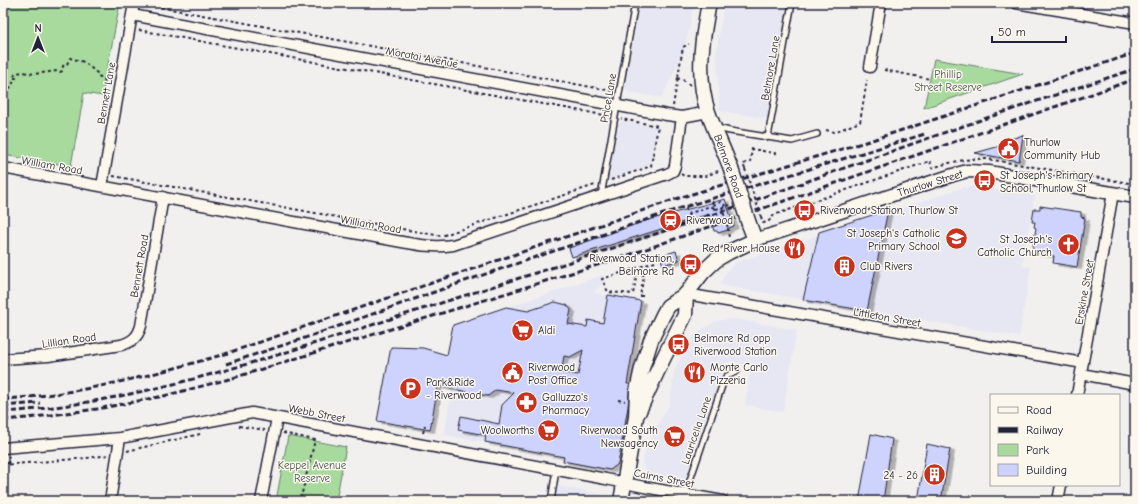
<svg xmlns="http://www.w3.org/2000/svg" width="1138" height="504" font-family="'Comic Neue',sans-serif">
  <defs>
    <filter id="shadow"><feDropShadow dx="4.5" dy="2.5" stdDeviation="0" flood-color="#0004"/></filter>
  </defs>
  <rect width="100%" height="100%" fill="#f2f0ef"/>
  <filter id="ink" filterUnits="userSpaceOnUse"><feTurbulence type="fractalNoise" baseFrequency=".025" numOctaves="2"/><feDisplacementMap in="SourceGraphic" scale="8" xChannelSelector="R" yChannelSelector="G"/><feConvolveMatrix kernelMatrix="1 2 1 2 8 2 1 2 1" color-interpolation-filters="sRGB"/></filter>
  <g filter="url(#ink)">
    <path fill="#e7e7f3" d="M640 3H694L686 46 662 98 627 92 625 88Z
      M724 3H786L785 9 787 10 768 119 720 111 716 53Z
      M622 121 657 127 650 166 608 180 618 124Z
      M975 186 1035 196 1022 266 1031 267 1019 337 719 285 726 272 736 262 962 188Z
      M603 275 605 281 593 294 595 293 636 300 640 304V306L629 373 608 465 444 435 463 322Z
      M728 319 741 320 797 330 783 412 745 405 751 365 730 362 725 365 723 368 686 478 681 479 648 473 642 465 647 443 669 405 675 368 686 347 694 336 704 328 716 321Z
      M558 486 601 494 606 501H555Z"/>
    <path fill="#a7da9c" stroke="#647e6c" d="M3 3H120L102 96 84 93 71 166 3 155Z
      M934 59 1023 74 924 108Z
      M288 436 346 447 336 501H276Z"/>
    <path fill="#cdd3fc" stroke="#22223b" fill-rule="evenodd" filter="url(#shadow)" d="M1023 135 1019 161 975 153 1004 145 1005 141Z
      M725 199 734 226 729 228 728 230 718 233 717 231H714L709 214 572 257 569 248 645 221Z
      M1040 206 1081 212V217L1085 218 1077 267 1053 263 1054 256 1032 252 1036 228 1034 227 1035 222H1032L1034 209H1040Z
      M888 210 867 311 803 300 819 232Z
      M676 251 679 260 663 265 660 256Z
      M608 295 641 301 627 384H630L628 407 618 464 610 470 563 461 564 457 485 442 486 435 458 430 461 416 499 424 502 405 514 393 496 390 488 396 438 386 430 430 377 421 391 347 423 348 447 355 453 325 506 307 528 311 555 302 567 305 571 310 568 324 587 327 588 320 603 323ZM583 350 578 375 561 372 564 356 570 357Z
      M871 434 892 439 883 501H859Z
      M927 444 950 449 941 501H918Z"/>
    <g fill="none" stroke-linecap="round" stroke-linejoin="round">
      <defs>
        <path id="service" d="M717 128 730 131 792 141 817 134
          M768 137 792 3
          M601 196 635 3
          M551 501 556 470
          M680 501 688 486 724 380 727 376 737 371"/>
        <path id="minor" d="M1016 3 1135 23
          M132 15 667 115 682 117 708 112
          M870 67 881 3
          M3 168 402 242C419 245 435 248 453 245L667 174 673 171 675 166 682 117
          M102 186 134 3
          M686 294 1083 363
          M3 359 48 356 121 345C132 342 138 337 141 326L163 197
          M1081 374 1135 384
          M1077 395 1113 193
          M3 448 120 438 252 413 606 479 644 487 723 501
          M110 501 120 438
          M261 501 277 418
          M1058 501 1061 485"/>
        <path id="tertiary" d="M755 240 953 175 967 171 989 172 1135 197"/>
        <path id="secondary" d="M709 3C702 39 696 77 708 112 715 132 724 150 731 169
          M638 413 663 359 685 315 686 294
          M621 501 636 417 637 391 642 368 651 340 663 315 668 306 686 294 703 272 717 259 729 252 755 240 749 224"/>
      </defs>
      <use href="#service" stroke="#22223b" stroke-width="8"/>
      <use href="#minor" stroke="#22223b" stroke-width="13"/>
      <use href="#tertiary" stroke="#22223b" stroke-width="15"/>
      <use href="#secondary" stroke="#22223b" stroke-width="17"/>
      <path stroke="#22223b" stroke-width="2" stroke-dasharray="3 3" stroke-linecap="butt" d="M143 4 613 91
        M139 30 609 116
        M884 70 930 79
        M677 78 683 80 690 85
        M3 90 10 88 16 78H13L16 73 23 72 34 74 57 71 60 72 62 71 63 66 67 64 70 58 84 62 97 73 98 76 103 78 110 87
        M673 106 683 47 689 44
        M826 130 834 132 860 122 867 80
        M745 169 743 164 750 162 752 149 779 154
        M681 174 684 176H706L718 171
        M113 176 441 236 595 185
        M611 180 651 166 658 126 621 119
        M712 201 715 212
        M713 205 721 202 726 206
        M686 208 690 220
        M688 214 710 206 716 209 730 205
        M761 217 763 223 768 222 774 215 930 161 932 168C951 162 967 158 987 159L1135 184
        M728 228 729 239
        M643 296H640L644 275 637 274 633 294 608 292 602 279 658 261
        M618 400 625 401
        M239 426 265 430
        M283 433 315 440 300 501
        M423 433 425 425
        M127 451 200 434
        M8 464 9 456
        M3 465 87 458 109 455
        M3 473 4 465"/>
      <use href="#service" stroke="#fbf7ec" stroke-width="5"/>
      <use href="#minor" stroke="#fbf7ec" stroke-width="10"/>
      <use href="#tertiary" stroke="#fbf7ec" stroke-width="12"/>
      <use href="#secondary" stroke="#fbf7ec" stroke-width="14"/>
      <path stroke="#22223b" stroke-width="3" stroke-dasharray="6 3" stroke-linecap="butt" d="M226 364 302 339 471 279 684 207 925 134
        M3 399C79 395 152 375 225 354L682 197 872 140 1135 53
        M3 406 40 403
        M3 412C144 403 279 354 413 312 503 283 594 255 685 224 749 203 812 179 876 157 961 126 1048 97 1135 69
        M3 420 28 418 97 409 164 396 233 378 623 257 1135 79"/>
      <defs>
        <path id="secondary-bridge" d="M731 169 749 224"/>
      </defs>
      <use href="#secondary-bridge" stroke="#22223b" stroke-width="17" stroke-linecap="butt"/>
      <path stroke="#22223b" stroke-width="2" stroke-dasharray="3 3" stroke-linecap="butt" d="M745 169 761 217
        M722 207 728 228"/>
      <use href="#secondary-bridge" stroke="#fbf7ec" stroke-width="14"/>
    </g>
  </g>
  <defs>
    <symbol id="civic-disc" viewBox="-11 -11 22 22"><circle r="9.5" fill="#c8321e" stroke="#fbf7ec"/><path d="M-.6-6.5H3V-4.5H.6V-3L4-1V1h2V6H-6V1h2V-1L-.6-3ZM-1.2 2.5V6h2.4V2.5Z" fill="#fff"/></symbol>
    <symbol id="bus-disc" viewBox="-11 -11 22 22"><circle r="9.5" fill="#c8321e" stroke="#fbf7ec"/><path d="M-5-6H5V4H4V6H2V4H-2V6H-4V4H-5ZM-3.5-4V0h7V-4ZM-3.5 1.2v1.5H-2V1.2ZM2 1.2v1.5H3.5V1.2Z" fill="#fff"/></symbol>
    <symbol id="station-disc" viewBox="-11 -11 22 22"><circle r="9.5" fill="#c8321e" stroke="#fbf7ec"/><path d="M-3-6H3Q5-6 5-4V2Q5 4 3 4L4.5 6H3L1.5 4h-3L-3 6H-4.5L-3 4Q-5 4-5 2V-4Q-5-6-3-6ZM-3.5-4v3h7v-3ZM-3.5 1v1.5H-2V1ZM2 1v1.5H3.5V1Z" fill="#fff"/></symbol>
    <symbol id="school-disc" viewBox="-11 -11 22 22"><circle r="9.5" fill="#c8321e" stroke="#fbf7ec"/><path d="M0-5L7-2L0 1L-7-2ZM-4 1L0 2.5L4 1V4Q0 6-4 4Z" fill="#fff"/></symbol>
    <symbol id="church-disc" viewBox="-11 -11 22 22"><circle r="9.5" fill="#c8321e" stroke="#fbf7ec"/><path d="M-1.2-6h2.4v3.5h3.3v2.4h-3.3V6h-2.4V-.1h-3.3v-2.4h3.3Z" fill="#fff"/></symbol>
    <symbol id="restaurant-disc" viewBox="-11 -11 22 22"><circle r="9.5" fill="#c8321e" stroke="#fbf7ec"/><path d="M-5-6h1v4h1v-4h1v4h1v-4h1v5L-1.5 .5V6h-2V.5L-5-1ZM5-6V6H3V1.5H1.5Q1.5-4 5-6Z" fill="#fff"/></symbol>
    <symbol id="building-disc" viewBox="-11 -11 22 22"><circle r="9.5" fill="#c8321e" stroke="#fbf7ec"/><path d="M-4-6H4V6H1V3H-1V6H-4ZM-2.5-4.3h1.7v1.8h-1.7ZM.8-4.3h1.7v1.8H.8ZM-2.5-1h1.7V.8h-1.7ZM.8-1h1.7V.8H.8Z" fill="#fff"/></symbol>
    <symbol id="supermarket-disc" viewBox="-11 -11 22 22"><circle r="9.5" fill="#c8321e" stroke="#fbf7ec"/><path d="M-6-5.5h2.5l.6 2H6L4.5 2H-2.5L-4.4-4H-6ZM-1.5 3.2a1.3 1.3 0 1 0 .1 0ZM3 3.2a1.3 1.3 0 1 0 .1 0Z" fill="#fff"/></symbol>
    <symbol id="parking-disc" viewBox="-11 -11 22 22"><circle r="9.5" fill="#c8321e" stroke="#fbf7ec"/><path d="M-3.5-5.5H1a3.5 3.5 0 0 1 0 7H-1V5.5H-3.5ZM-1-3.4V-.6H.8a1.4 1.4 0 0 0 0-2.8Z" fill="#fff"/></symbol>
    <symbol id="pharmacy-disc" viewBox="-11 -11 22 22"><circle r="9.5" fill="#c8321e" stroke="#fbf7ec"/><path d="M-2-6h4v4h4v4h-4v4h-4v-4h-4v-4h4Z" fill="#fff"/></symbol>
  </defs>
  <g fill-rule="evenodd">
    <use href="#civic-disc" x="996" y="136" width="25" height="25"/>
    <use href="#bus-disc" x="972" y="168" width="25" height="25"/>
    <use href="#bus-disc" x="792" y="198" width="25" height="25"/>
    <use href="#station-disc" x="658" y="208" width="25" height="25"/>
    <use href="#school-disc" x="944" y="226" width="25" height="25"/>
    <use href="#church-disc" x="1056" y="232" width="25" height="25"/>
    <use href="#restaurant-disc" x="782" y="236" width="25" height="25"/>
    <use href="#bus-disc" x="678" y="252" width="25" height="25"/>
    <use href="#building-disc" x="832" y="254" width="25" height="25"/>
    <use href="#supermarket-disc" x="510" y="318" width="25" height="25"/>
    <use href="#bus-disc" x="666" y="332" width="25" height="25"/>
    <use href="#civic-disc" x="500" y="360" width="25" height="25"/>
    <use href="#restaurant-disc" x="682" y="360" width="25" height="25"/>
    <use href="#parking-disc" x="398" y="376" width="25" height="25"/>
    <use href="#pharmacy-disc" x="514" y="390" width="25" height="25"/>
    <use href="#supermarket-disc" x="536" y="418" width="25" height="25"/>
    <use href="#supermarket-disc" x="662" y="424" width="25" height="25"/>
    <use href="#building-disc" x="922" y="462" width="25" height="25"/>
  </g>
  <g text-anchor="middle" stroke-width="3" stroke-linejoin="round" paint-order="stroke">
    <g font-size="11" fill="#22223b" stroke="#fbf7ec">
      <text transform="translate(422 57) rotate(11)" y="4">Morotai Avenue</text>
      <text transform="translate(770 68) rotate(-80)" y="4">Belmore Lane</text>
      <text transform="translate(106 93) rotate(-80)" y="4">Bennett Lane</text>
      <text transform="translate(608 98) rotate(-80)" y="4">Price Lane</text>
      <text transform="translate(52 165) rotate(10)" y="4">William Road</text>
      <text transform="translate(729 166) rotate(70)" y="4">Belmore Road</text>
      <text transform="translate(930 183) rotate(-17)" y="4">Thurlow Street</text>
      <text transform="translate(371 224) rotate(10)" y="4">William Road</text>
      <text transform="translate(139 266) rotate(-80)" y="4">Bennett Road</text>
      <text transform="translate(1084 292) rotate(-80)" y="4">Erskine Street</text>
      <text transform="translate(887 317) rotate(10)" y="4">Littleton Street</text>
      <text transform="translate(69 340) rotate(-8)" y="4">Lillian Road</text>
      <text transform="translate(317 413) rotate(11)" y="4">Webb Street</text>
      <text transform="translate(696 430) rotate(-71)" y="4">Lauricella Lane</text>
      <text transform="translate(664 478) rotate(11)" y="4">Cairns Street</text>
    </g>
    <g font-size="11" fill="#4a5958" stroke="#fbf7ec">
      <text x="948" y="78">Phillip<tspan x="948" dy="13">Street Reserve</tspan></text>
      <text x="312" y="469">Keppel Avenue<tspan x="312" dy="13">Reserve</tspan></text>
    </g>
    <g font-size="11" fill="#22223b" stroke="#fbf7ec" text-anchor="start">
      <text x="1024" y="146">Thurlow<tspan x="1024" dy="13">Community Hub</tspan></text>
      <text x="1000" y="179">St Joseph's Primary<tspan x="1000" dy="13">School, Thurlow St</tspan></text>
      <text x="820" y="214">Riverwood Station, Thurlow St</text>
      <text x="686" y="224">Riverwood</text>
      <text x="940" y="237" text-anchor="end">St Joseph's Catholic<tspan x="940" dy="13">Primary School</tspan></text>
      <text x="1052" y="243" text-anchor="end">St Joseph's<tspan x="1052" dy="13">Catholic Church</tspan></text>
      <text x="780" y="252" text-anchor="end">Red River House</text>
      <text x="674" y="262" text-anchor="end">Riverwood Station,<tspan x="674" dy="13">Belmore Rd</tspan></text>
      <text x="860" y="270">Club Rivers</text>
      <text x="538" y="334">Aldi</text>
      <text x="694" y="342">Belmore Rd opp<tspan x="694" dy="13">Riverwood Station</tspan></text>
      <text x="528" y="371">Riverwood<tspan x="528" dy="13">Post Office</tspan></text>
      <text x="710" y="371">Monte Carlo<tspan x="710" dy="13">Pizzeria</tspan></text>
      <text x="426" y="386">Park&amp;Ride<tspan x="426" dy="13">- Riverwood</tspan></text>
      <text x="542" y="401">Galluzzo's<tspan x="542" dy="13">Pharmacy</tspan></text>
      <text x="534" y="434" text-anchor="end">Woolworths</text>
      <text x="658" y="434" text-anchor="end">Riverwood South<tspan x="658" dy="13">Newsagency</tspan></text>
      <text x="918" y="479" text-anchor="end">24 - 26</text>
    </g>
  </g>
  <rect width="1138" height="504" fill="none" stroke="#fbf7ec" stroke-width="16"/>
  <rect x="8" y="8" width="1122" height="488" fill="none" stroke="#22223b" stroke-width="1.5" filter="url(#ink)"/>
  <rect x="990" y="394" width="130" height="92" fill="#fbf7ec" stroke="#a4a2a5"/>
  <rect x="998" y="407" width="20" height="6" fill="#fbf7ec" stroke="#a4a2a5"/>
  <text x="1026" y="414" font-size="12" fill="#22223b">Road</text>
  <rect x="998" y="427" width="20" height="6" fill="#22223b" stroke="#a4a2a5"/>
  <text x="1026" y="434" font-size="12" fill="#22223b">Railway</text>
  <rect x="998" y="444" width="20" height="12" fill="#a7da9c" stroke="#a4a2a5"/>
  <text x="1026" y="454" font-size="12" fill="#22223b">Park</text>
  <rect x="998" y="464" width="20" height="12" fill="#cdd3fc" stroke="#a4a2a5"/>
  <text x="1026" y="474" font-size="12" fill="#22223b">Building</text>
  <g transform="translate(38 38)" stroke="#fbf7ec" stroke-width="3" paint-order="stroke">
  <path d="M0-3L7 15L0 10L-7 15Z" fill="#22223b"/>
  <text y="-6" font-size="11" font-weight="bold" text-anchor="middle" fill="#22223b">N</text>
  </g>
  <path d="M992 36v6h74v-6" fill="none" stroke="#22223b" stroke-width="2"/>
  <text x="998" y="36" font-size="12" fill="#22223b" stroke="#fbf7ec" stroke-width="3" paint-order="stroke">50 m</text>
</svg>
